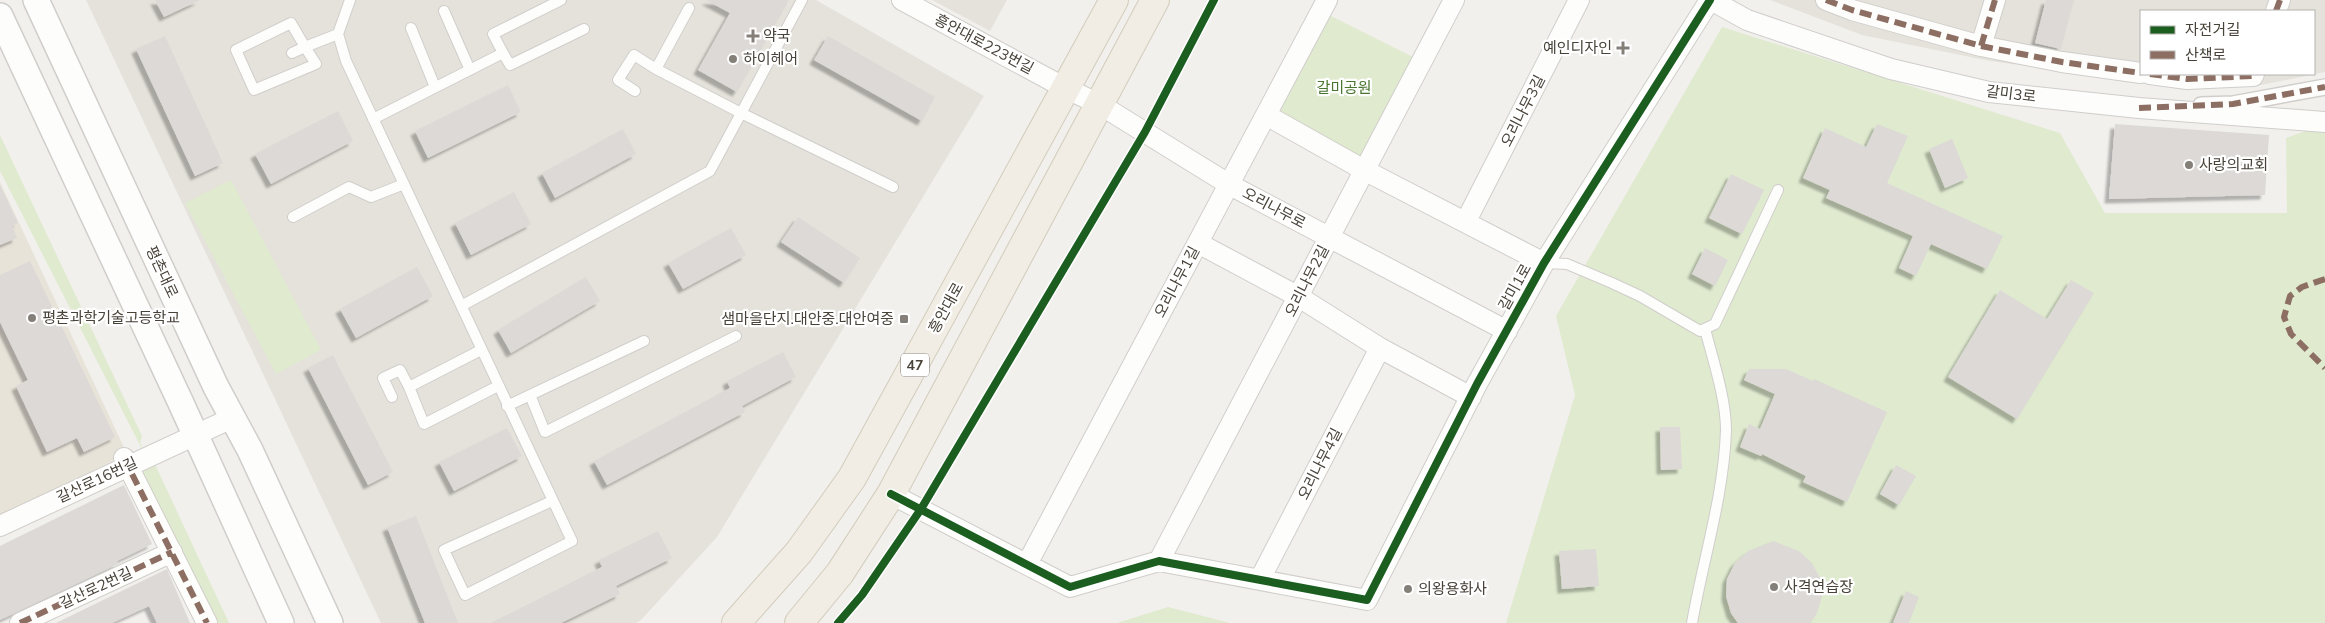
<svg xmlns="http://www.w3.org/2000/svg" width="2325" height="623" font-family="Mulish,'Noto Sans KR',sans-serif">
  <defs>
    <filter id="shadow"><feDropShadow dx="-4.5" dy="4.5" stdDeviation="1" flood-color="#0004"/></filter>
  </defs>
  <rect width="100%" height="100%" fill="#f2f0ed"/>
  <path fill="#e5e2db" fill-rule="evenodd" d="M86 0H816L984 96 717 537 641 620 636 623H381Z
    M932 0H1007L990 31Z
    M1770 0H2325V72L2256 86 2161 84 1990 61 1862 35ZM2141 11H2314V74H2141Z"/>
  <path fill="#e8e3d9" d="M0 182 127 454 0 516Z"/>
  <path fill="#dfeacf" d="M1321 11 1421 61 1364 170 1266 115Z
    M1722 27 2060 133 2105 213H2287L2286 138 2325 124V623H1506L1575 395 1556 316Z
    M0 135 142 436 140 443 146 457 0 171Z
    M231 180 321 350 276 374 185 203Z
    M153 460 229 623H210L135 469Z
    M1168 607 1230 623H1117Z"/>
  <path fill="#dcd9d6" filter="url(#shadow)" d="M155 0H200L164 17Z
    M706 0H789L737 92 698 70 730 13Z
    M2046 0H2074L2061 49 2035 43Z
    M165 36 223 163 195 176 136 49Z
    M828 36 935 97 922 121 814 60Z
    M508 85 521 112 428 158 415 131Z
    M338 111 353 141 271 184 255 154Z
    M1877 124 1908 136 1887 183 2003 236 1987 269 1931 244 1916 276 1899 268 1913 236 1826 198 1830 190 1803 178 1825 128 1866 147Z
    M2115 124 2269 135 2265 195 2109 199Z
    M623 129 636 154 555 198 542 173Z
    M1952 139 1968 178 1945 188 1929 149Z
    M1731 174 1764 190 1742 234 1709 218Z
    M0 185 18 223 12 226 17 238 0 245Z
    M514 192 531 224 471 255 455 223Z
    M798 217 860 258 844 283 781 242Z
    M731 228 746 255 683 289 668 263Z
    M1705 248 1728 260 1715 286 1692 274Z
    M30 261 115 437 84 452 77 438 47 452 16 386 28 380 0 322V275Z
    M417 267 433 296 356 338 340 309Z
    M586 277 600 301 511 353 498 330Z
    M2071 280 2094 293 2017 419 1948 377 2000 290 2047 319Z
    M783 352 796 377 742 406 745 412 607 485 594 461 730 388 727 381Z
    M333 355 393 472 368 485 308 368Z
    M1749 369H1786L1813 381 1814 379 1887 412 1847 502 1803 482 1806 476 1762 454 1761 456 1740 447 1749 424 1760 429 1775 394 1744 380Z
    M1660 427H1680L1682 469 1661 470Z
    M507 428 522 456 454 491 439 462Z
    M1896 465 1916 476 1899 505 1880 494Z
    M124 485 152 544 117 561 118 564 0 620V546Z
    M416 516 458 623H425L387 527Z
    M658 531 672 558 616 586 620 594 561 623H491L602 567 599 560Z
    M1773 541 1799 551 1812 563 1820 578 1822 596 1817 613 1810 623H1738L1731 613 1726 596 1727 579 1735 563 1748 551Z
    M1596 549 1599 586 1562 589 1559 551Z
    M167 569 190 623H157L149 606 112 623H56Z
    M1906 591 1919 597 1909 623H1893Z"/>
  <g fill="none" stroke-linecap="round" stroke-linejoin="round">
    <defs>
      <path id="service" d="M350 0 338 34 346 61 572 541 465 595 444 550 552 501
        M689 8 656 69 741 113 893 187
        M444 11 470 70
        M411 28 435 87
        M292 53 305 47 316 64 254 90 236 50 291 23 305 47 338 34
        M503 53 510 65 584 29
        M635 91 618 80 634 55 656 69
        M373 119 503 53 493 34 561 0
        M293 217 349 187 371 197 404 184
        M1544 263 1567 264 1612 283 1640 296 1700 331 1715 324 1778 190
        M463 305 710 171 802 0
        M481 350 409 387 424 424 498 386
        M530 395 545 432 736 336
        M392 397 383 378 400 370 409 387
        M507 406 644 341
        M1692 623C1703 560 1724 495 1726 430 1726 399 1713 360 1705 329"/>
      <path id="pedestrian" d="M2201 105 2233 104 2325 87"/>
      <path id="minor" d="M902 0 1067 89 1099 104 1230 185 1507 331
        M1711 0 1747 20 1891 69 1989 92 2139 108 2325 122
        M1826 0 1852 10 1981 46 1995 0
        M2276 11 2280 0
        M1981 46 2062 62 2141 73
        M2150 74 2187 79 2253 76 2254 74
        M1266 115 1364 170 1544 263
        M1466 221 1579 0
        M1198 243 1299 297 1380 348 1471 397
        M124 458 207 623
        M891 494 1070 587 1159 561 1367 600 1477 384 1544 263 1710 0
        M0 526 232 418
        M1159 561 1454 0
        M1027 564 1327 0
        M1260 579 1380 348
        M20 623 172 552"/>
      <path id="tertiary" d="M36 0 216 387 250 450 330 623
        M0 16 180 401 281 623"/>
      <path id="primary" d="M736 623 799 552 852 478 1114 0
        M799 623 840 573 891 494 1155 0"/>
    </defs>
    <use href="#service" stroke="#d0cecb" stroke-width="12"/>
    <use href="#pedestrian" stroke="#d0cecb" stroke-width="18"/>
    <use href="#minor" stroke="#d0cecb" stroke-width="22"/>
    <use href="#tertiary" stroke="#d0cecb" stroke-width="28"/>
    <use href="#primary" stroke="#d3ccbc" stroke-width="30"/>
    <use href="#service" stroke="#fdfdfc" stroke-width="10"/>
    <use href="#pedestrian" stroke="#fdfdfc" stroke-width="15"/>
    <use href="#minor" stroke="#fdfdfc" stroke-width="20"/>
    <use href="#tertiary" stroke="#fdfdfc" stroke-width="25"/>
    <use href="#primary" stroke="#f1ede5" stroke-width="28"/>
    <path stroke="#8d6e63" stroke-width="6" stroke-dasharray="12 6" stroke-linecap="butt" d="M1826 0 1852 10 1981 46 1995 0
      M2276 11 2280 0
      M1981 46 2062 62 2141 73
      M2150 74 2187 79 2253 76 2254 74
      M2139 108 2233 104 2325 87
      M2325 279 2302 287 2290 296 2284 317 2291 334 2325 368
      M124 458 207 623
      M20 623 172 552"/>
    <defs>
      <path id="cycleway" d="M891 494 1070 587 1159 561 1367 600 1477 384 1544 263 1710 0
        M838 623 862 595 921 509 1145 132 1214 0"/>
    </defs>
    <use href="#cycleway" stroke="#fff" stroke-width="11"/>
    <use href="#cycleway" stroke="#1b5e20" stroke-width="8"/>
  </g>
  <g fill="#847f78" stroke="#fff" stroke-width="2">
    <path d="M750.5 28.5h5v5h5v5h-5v5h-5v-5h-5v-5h5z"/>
    <path d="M1620.5 40.5h5v5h5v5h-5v5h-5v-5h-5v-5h5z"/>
    <circle cx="733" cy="59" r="5"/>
    <circle cx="2189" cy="165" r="5"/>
    <circle cx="32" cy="318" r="5"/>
    <rect x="899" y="314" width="10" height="10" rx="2.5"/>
    <circle cx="1774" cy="587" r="5"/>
    <circle cx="1408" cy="589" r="5"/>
  </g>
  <g text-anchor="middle" stroke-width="4.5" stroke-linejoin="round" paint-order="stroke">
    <rect fill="#fff" stroke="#7f7b74" stroke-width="1" x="901" y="353.5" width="28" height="23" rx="4"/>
    <g font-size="14" font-weight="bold" fill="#484239">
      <text x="915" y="370">47</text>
    </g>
    <g font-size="15" fill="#484239" stroke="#fff" text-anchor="start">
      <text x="763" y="41">약국</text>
      <text x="1612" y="53" text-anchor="end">예인디자인</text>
      <text x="743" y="64">하이헤어</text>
      <text x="2199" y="170">사랑의교회</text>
      <text x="42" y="323">평촌과학기술고등학교</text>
      <text x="894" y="324" text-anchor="end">샘마을단지.대안중.대안여중</text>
      <text x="1784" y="592">사격연습장</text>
      <text x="1418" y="594">의왕용화사</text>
    </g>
    <g font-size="15" fill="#484239" stroke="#fff">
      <text transform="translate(984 44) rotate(28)" y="5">흥안대로223번길</text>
      <text transform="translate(2011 94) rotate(7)" y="5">갈미3로</text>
      <text transform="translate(1523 111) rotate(-63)" y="5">오리나무3길</text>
      <text transform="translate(1274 208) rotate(28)" y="5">오리나무로</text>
      <text transform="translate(162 272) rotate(65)" y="5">평촌대로</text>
      <text transform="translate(1307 281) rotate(-63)" y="5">오리나무2길</text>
      <text transform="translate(1177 282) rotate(-62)" y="5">오리나무1길</text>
      <text transform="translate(1515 287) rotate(-61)" y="5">갈미1로</text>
      <text transform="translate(946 308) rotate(-61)" y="5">흥안대로</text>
      <text transform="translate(1320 464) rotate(-63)" y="5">오리나무4길</text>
      <text transform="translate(97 480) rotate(-25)" y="5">갈산로16번길</text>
      <text transform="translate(96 588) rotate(-25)" y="5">갈산로2번길</text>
    </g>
    <g font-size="15" fill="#48762f" stroke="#fff">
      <text x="1344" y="93">갈미공원</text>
    </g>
  </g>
  <rect x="2140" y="10" width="175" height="65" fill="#ffffff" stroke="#b6b3b0"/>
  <rect x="2150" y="26" width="25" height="8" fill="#1b5e20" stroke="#b6b3b0"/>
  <text x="2185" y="35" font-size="15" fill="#484239">자전거길</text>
  <rect x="2150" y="51" width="25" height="8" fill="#8d6e63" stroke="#b6b3b0"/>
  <text x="2185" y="60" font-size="15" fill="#484239">산책로</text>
</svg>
